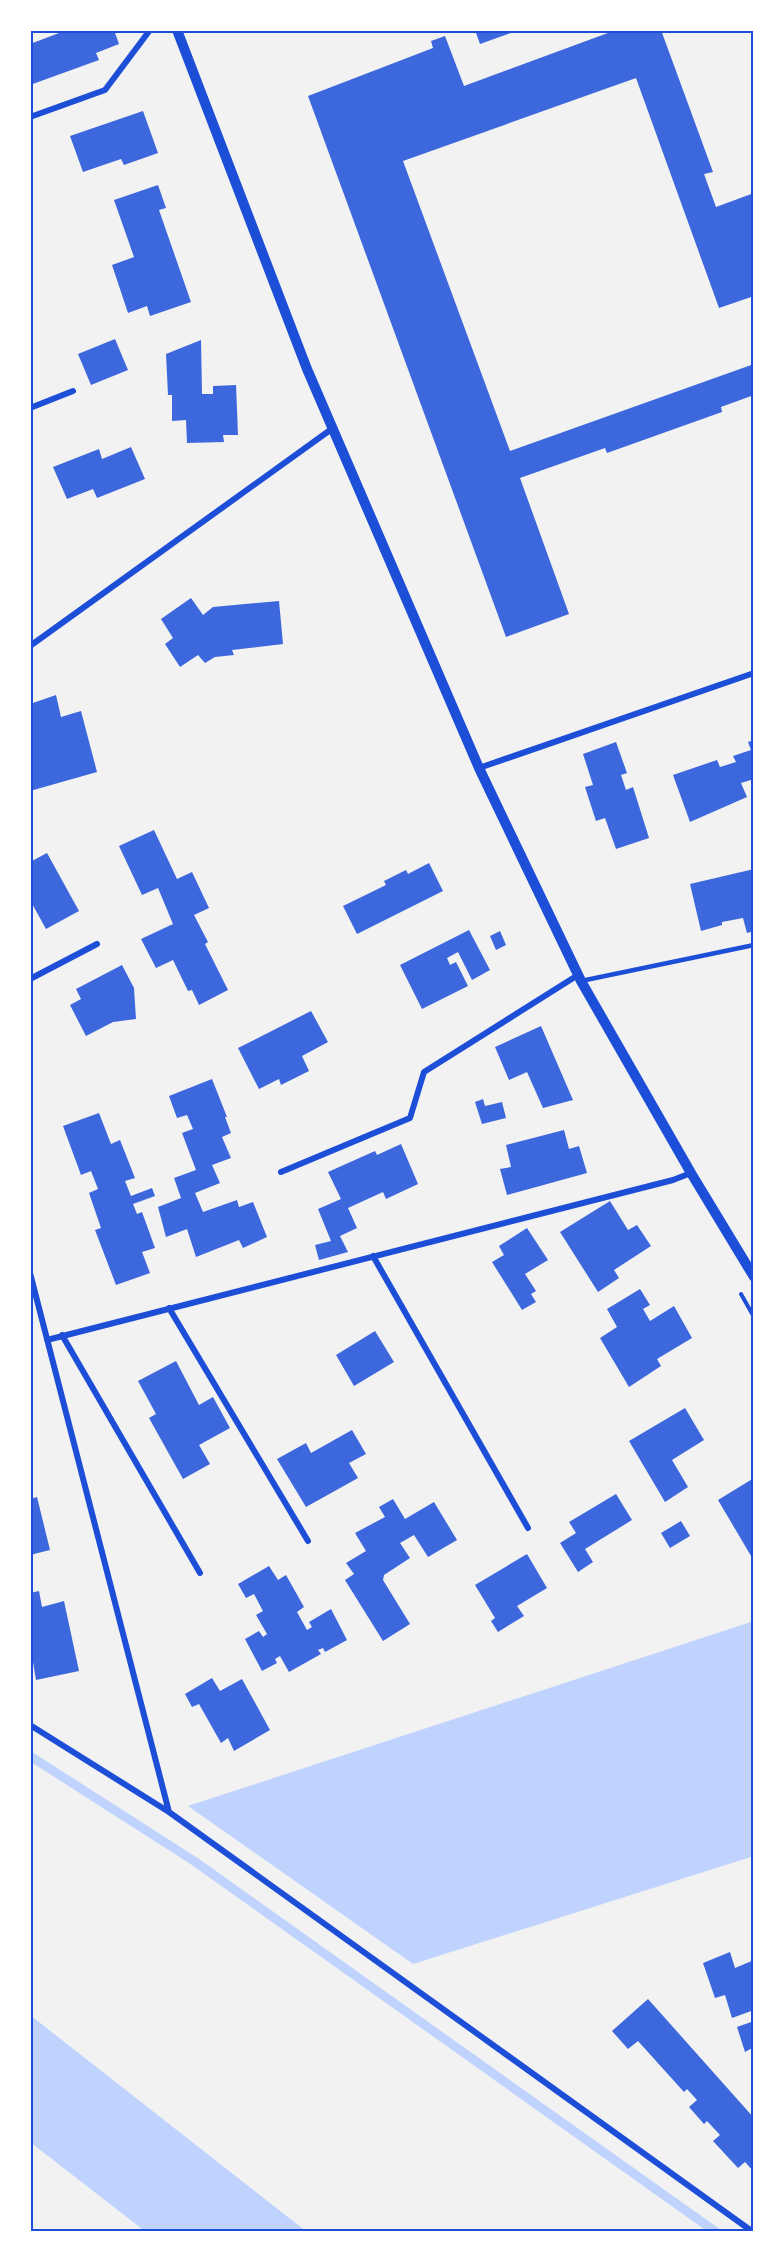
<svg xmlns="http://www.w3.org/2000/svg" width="784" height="2262" font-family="'Nunito Sans',sans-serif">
  <rect width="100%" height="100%" fill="#f2f2f2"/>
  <path fill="#bfd3fe" d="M754 1621V1856L413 1964 188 1806Z
    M30 2015 307 2232H146L30 2142Z"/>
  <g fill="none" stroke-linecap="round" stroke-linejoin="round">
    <path stroke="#bfd3fe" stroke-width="9" d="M30 1756 194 1861 716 2232"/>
  </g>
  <path fill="#3d67dc" d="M67 30H114L119 44 96 53 99 60 30 85V44Z
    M475 30H519L480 44Z
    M616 30H661L713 172 704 174 716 207 754 193V296L719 308 636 78 403 161 510 451 754 364V395L721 407 722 412 607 453 605 448 520 478 569 614 506 637 308 96 433 48 431 41 445 36 464 86Z
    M143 111 158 153 124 165 121 159 83 172 70 136Z
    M158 185 166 208 159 210 191 302 150 316 147 306 128 313 112 265 134 257 114 200Z
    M115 339 128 370 91 385 78 354Z
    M201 340 202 394H213V386L236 385 238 435H223L224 442 187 443 186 420 172 421V395H168L166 354Z
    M131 447 145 479 97 498 93 489 67 499 53 467 99 449 102 459Z
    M191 598 203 615 213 607 279 601 283 644 232 650 234 655 215 657 205 663 198 655 180 667 165 644 173 638 161 619Z
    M56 695 61 717 81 711 97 772 30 791V704Z
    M754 740V779L741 783 747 797 690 822 673 775 717 760 720 767 736 762 733 756 751 750 748 742Z
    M616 742 627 773 621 775 626 790 633 787 649 838 616 849 605 818 596 821 585 787 593 785 583 754Z
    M154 830 177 879 192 872 209 908 194 915 208 942 205 944 228 990 199 1005 192 990 188 991 173 960 156 968 141 939 173 924 158 888 142 895 119 846Z
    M47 853 79 911 46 929 30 900V862Z
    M429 863 443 891 357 934 343 906 386 885 384 881 406 870 408 874Z
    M754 869V931L747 933 743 918 722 922V925L701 931 690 884Z
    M469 930 490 970 472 980 458 952 447 958 450 965 456 962 468 986 422 1009 400 965Z
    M500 931 506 945 496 950 490 936Z
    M122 965 134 988 136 1019 113 1022 86 1036 70 1005 81 999 76 989Z
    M311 1011 328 1042 302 1056 309 1071 281 1085 279 1079 259 1089 238 1048Z
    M541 1026 573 1100 543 1108 527 1072 509 1080 495 1047Z
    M212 1079 227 1117H225L231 1133 222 1137 231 1158 212 1165 220 1183 195 1193 203 1212 237 1200 239 1207 253 1202 267 1237 243 1248 239 1240 196 1257 187 1229 166 1237 158 1207 181 1198 174 1178 196 1170 182 1133 193 1129 187 1115 177 1118 169 1096Z
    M483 1099 485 1106 502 1102 506 1118 482 1124 475 1102Z
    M99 1113 111 1144 120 1140 135 1178 125 1181 131 1196 152 1188 155 1196 133 1204 137 1214 142 1212 155 1248 142 1252 150 1273 116 1285 95 1230 101 1228 89 1193 98 1189 91 1171 81 1175 63 1126Z
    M564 1130 569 1149 579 1146 587 1173 507 1195 500 1169 511 1167 506 1145Z
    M401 1144 418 1184 386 1199 383 1192 348 1208 357 1228 340 1236 348 1252 319 1260 315 1245 331 1241 318 1209 341 1199 328 1172 375 1151 377 1155Z
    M610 1201 628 1230 637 1225 651 1246 614 1270 619 1278 598 1292 560 1232Z
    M527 1228 548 1260 525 1274 536 1291 531 1294 536 1302 522 1310 492 1262 504 1255 499 1246Z
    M640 1289 650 1305 643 1309 650 1321 674 1306 692 1338 657 1359 661 1366 629 1387 600 1338 617 1327 607 1309Z
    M375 1331 394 1362 354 1386 336 1355Z
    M176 1361 199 1405 213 1397 230 1428 199 1445 210 1464 183 1479 149 1418 156 1414 138 1381Z
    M685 1408 704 1440 672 1460 688 1487 665 1502 629 1441Z
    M352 1430 366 1454 349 1463 358 1478 306 1507 277 1459 306 1443 311 1453Z
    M754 1478V1561L718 1500Z
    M616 1494 632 1520 585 1549 593 1562 578 1572 560 1543 576 1533 569 1522Z
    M37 1497 50 1550 30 1555V1499Z
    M393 1499 405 1519 434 1502 457 1540 428 1557 414 1535 400 1543 410 1558 384 1575 383 1580 410 1624 383 1641 345 1580 354 1574 346 1563 366 1551 355 1533 385 1517 379 1507Z
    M681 1521 690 1536 670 1548 661 1533Z
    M527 1554 547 1588 517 1606 524 1616 498 1632 491 1621 495 1618 475 1585Z
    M269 1566 278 1580 286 1575 304 1607 297 1612 307 1630 312 1627 309 1622 331 1609 347 1640 325 1652 323 1648 318 1650 321 1654 289 1672 280 1656 275 1659 277 1663 262 1671 245 1639 259 1631 263 1637 267 1634 256 1615 263 1611 254 1594 246 1598 238 1584Z
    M39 1591 42 1607 64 1601 79 1671 36 1680 33 1662H30V1593Z
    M212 1678 220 1691 242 1679 270 1730 234 1751 228 1738 221 1743 199 1704 192 1707 185 1694Z
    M730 1952 735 1968 754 1960V2010L732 2018 725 1995 715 1998 703 1963Z
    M648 1999 754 2118V2172L745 2162 738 2168 713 2141 720 2135 707 2121 704 2124 689 2107 697 2100 687 2089 684 2092 638 2041 628 2049 612 2031Z
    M754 2021V2047L745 2052 737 2027Z"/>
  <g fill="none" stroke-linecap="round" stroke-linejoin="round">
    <path stroke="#1d4ed8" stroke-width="4" d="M741 1294 754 1317"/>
    <path stroke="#1d4ed8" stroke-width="4.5" d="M581 981 754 945"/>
    <path stroke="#1d4ed8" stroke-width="6" d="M30 117 105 90 150 30
      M30 408 73 391
      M30 646 333 428
      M479 768 754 673
      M30 979 97 944
      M281 1172 410 1118 424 1072 578 975
      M373 1256 528 1528
      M30 1273 169 1812
      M169 1308 308 1541
      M62 1335 200 1573
      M47 1340 673 1180 691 1173
      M30 1725 169 1812 753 2232"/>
    <path stroke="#1d4ed8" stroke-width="10" d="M177 30 307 369 479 768 581 981 691 1173 754 1277"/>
  </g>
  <rect width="784" height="2262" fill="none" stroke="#ffffff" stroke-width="63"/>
  <rect x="32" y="32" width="720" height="2198" fill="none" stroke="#1d4ed8" stroke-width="2"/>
</svg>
